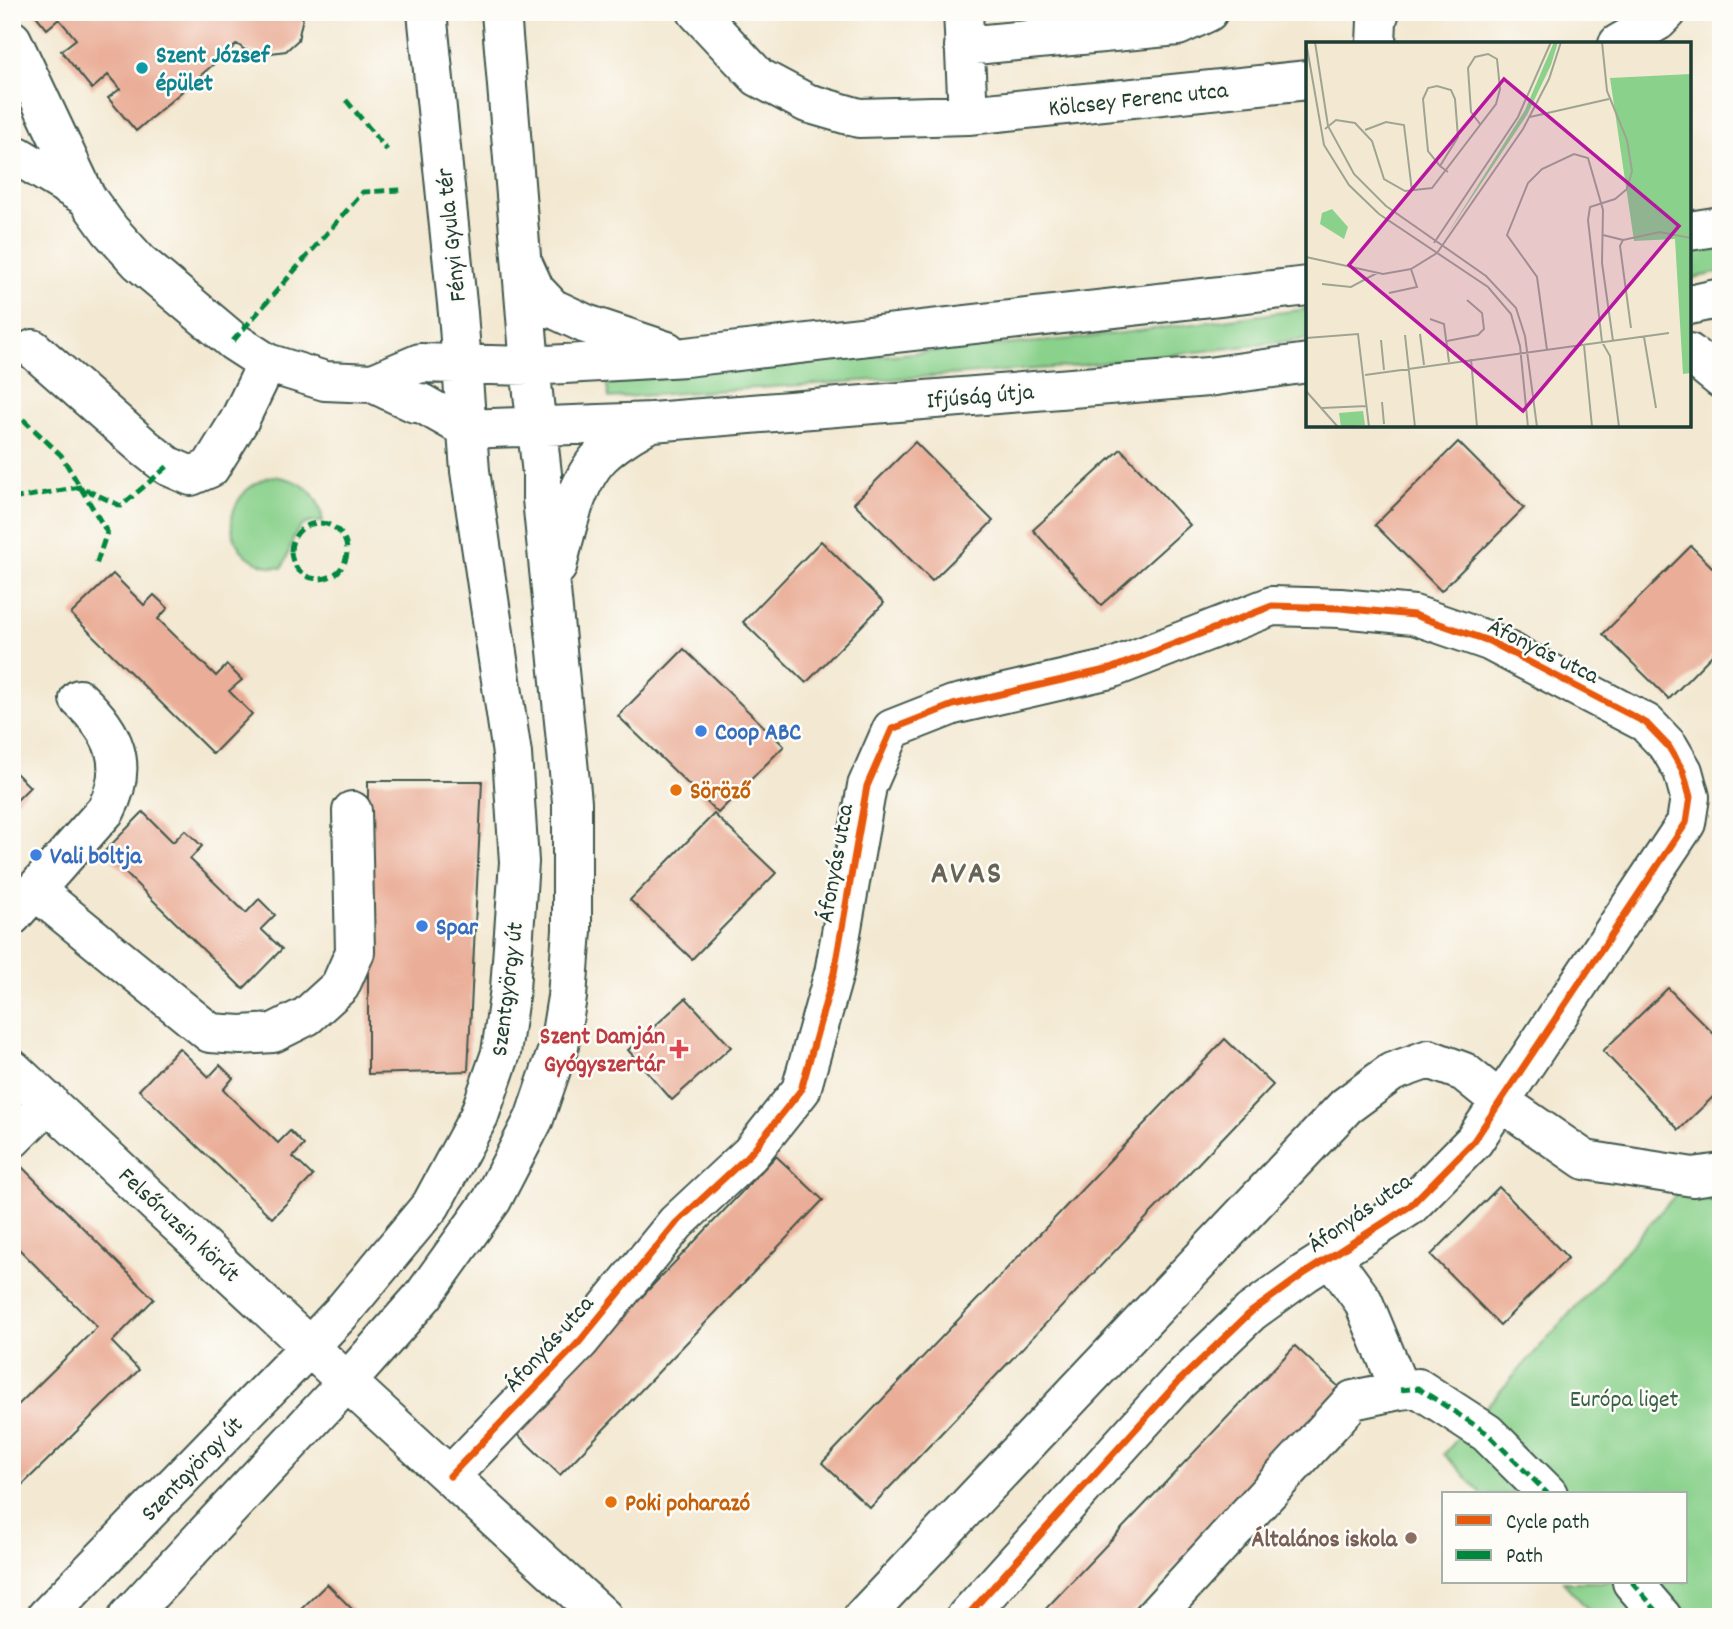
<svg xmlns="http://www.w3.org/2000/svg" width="1733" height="1629" font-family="Dekko,sans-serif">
  <rect width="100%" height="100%" fill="#fdfcf7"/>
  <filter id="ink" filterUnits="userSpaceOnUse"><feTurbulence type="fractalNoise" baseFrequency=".0143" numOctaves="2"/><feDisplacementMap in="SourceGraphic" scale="14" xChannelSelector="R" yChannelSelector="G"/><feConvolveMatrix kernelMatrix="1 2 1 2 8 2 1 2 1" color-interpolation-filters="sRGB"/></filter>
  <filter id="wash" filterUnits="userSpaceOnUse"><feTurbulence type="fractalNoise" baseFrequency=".00686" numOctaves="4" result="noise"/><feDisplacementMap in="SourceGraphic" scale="28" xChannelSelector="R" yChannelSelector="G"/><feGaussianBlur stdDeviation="1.57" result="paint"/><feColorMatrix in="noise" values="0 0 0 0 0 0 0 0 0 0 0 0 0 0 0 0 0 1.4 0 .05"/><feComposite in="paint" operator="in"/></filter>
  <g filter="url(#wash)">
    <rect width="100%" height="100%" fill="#f3e8d1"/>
    <path fill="#8ad18c" stroke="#548760" stroke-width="2" d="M1721 241V272L1689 279V247Z
      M1308 309V339L1066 367 609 398 606 380 1083 338Z
      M272 476C302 479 319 492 323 522 289 518 294 548 282 568 220 565 214 494 272 476Z
      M1721 1144V1617H1595L1563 1582H1686V1494H1482L1444 1454Z"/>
    <g id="blocks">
      <path fill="#eaad97" d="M33 12H301L303 17 298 40 286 51 264 54 245 50 237 44 136 131 108 98 120 89 108 75 92 89 61 51 76 39 59 19 47 29Z
        M915 442 993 521 932 581 854 503Z
        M1458 442 1524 508 1441 591 1375 525Z
        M1121 449 1190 525 1101 605 1033 530Z
        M821 541 884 603 806 683 743 622Z
        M1691 546 1721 576V646L1669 699 1603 634Z
        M113 574 144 605 154 595 168 608 158 619 216 676 227 665 242 680 229 691 252 714 213 754 71 614Z
        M684 649 784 746 718 813 618 716Z
        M12 769 30 787 12 805Z
        M368 781H482L468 1071 368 1074Z
        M143 812 173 842 185 830 202 846 190 859 246 913 259 899 275 915 261 929 282 949 243 989 104 852Z
        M714 814 776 873 692 959 630 900Z
        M1668 988 1721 1041V1089L1679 1130 1603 1051Z
        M686 998 731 1047 672 1100 628 1050Z
        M1225 1039 1273 1085 870 1508 822 1463Z
        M179 1048 209 1077 220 1065 233 1078 223 1090 278 1143 290 1131 304 1145 293 1157 313 1176 272 1218 139 1090Z
        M776 1156 823 1200 560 1475 514 1431Z
        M12 1157 154 1299 112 1342 139 1370 12 1495V1411L97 1327 12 1242Z
        M1499 1187 1568 1258 1500 1325 1431 1255Z
        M1295 1346 1342 1390 1127 1617H1038Z
        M327 1584 360 1617H293Z"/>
    </g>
  </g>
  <g filter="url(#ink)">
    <use href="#blocks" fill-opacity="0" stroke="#3f574c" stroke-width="2"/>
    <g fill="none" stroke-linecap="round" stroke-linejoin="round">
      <defs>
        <path id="minor" d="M697 12 758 77 807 103 859 118 968 115 1308 80
          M963 12 968 115
          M12 40 86 197 110 230 139 262 233 341 267 363 325 381 373 383 415 403H421L467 429
          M1376 44 1377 20 1380 12
          M1618 44 1658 21 1667 12
          M964 46 1178 26 1208 12
          M12 156H18L86 197
          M1689 231 1721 226
          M524 266 535 290 552 308 586 324 667 351
          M1689 305 1721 298
          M33 349 145 448 168 466 191 476 210 468 239 421 267 363
          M1689 353 1721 379
          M373 383 420 363 530 366 686 357 1308 286
          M467 429 652 422 1208 377 1308 363
          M557 567C565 533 576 481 601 456 615 442 633 432 651 422
          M36 891 210 1033 241 1035 273 1033 307 1016 340 986 355 952 352 811
          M12 916 106 810C130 764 114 732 79 699
          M12 1069 347 1382 603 1617
          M12 1139 49 1102
          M1400 1390 1418 1388 1487 1433 1548 1494
          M450 1476 580 1341 676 1223 750 1154 801 1090 834 973 867 786 892 729 953 705 1110 669 1272 606 1340 608 1414 615 1489 641 1646 723 1669 747 1683 771 1690 797 1686 823 1474 1141 1410 1206 1305 1273 1251 1312 1179 1381 966 1617
          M1632 1582 1662 1617
          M46 1617 310 1346 342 1312 431 1205 479 1116 501 1053 510 989 519 862 512 754 470 471 458 313 427 12
          M128 1617 347 1382 424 1295 492 1200 534 1119 559 1046 567 997 572 930V802L542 499V474L530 366 501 12
          M863 1617 1346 1106 1392 1072 1429 1059 1464 1072 1501 1102 1585 1160 1693 1177 1721 1173
          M1154 1617 1353 1400 1400 1390 1363 1301 1331 1257"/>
      </defs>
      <use href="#minor" stroke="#3f574c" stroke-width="42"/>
      <use href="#minor" stroke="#fff" stroke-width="38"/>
      <path stroke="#00873e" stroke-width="5" stroke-dasharray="10 5" stroke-linecap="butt" d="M346 100 387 150
        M233 341 363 192 402 190
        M12 409 61 455 107 532 95 568
        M12 499 80 487 121 506 168 466
        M291 551a28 28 0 1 1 56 0a28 28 0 1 1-56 0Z
        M1400 1390 1418 1388 1487 1433 1548 1494
        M1632 1582 1662 1617"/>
      <defs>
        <path id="cycleway" d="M450 1476 580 1341 676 1223 750 1154 801 1090 834 973 867 786 892 729 953 705 1110 669 1272 606 1340 608 1414 615 1489 641 1646 723 1669 747 1683 771 1690 797 1686 823 1474 1141 1410 1206 1305 1273 1251 1312 1179 1381 966 1617"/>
      </defs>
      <use href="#cycleway" stroke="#fdfcf7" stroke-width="11"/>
      <use href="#cycleway" stroke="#e8590c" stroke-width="7"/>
    </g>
  </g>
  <circle fill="#0f9aa8" stroke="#fdfcf7" stroke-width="2.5" cx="142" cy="68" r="7"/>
  <g fill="#3f7fe0" stroke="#fdfcf7" stroke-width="2.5">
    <circle cx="701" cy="731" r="7"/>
    <circle cx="36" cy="855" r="7"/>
    <circle cx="422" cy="926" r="7"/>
  </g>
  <g fill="#e8710a" stroke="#fdfcf7" stroke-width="2.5">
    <circle cx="676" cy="790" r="7"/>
    <circle cx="611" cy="1502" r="7"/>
  </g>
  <path fill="#e0444e" stroke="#fdfcf7" stroke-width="2.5" d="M675.5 1038.5h7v7h7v7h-7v7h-7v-7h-7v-7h7z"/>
  <circle fill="#8d6e63" stroke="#fdfcf7" stroke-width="2.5" cx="1411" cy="1538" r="7"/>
  <g text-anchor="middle" stroke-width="5" stroke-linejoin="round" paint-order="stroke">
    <g font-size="24" font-weight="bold" fill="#0d838f" stroke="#fdfcf7" text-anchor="start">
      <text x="156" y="62">Szent József<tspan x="156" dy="28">épület</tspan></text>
    </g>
    <g font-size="24" fill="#1f3d34" stroke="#fdfcf7">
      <text transform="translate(1138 98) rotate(-6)" y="8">Kölcsey Ferenc utca</text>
      <text transform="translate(450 235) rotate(-96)" y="8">Fényi Gyula tér</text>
      <text transform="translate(980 395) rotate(-5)" y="8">Ifjúság útja</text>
      <text transform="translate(1544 650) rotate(26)" y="8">Áfonyás utca</text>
      <text transform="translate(834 863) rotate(-80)" y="8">Áfonyás utca</text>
      <text transform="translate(506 989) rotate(-83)" y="8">Szentgyörgy út</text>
      <text transform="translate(1359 1212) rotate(-35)" y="8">Áfonyás utca</text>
      <text transform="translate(180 1224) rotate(43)" y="8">Felsőruzsin körút</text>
      <text transform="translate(548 1343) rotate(-48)" y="8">Áfonyás utca</text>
      <text transform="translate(191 1468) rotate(-46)" y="8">Szentgyörgy út</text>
    </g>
    <g font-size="24" font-weight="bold" fill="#366cbe" stroke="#fdfcf7" text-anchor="start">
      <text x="715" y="739">Coop ABC</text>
      <text x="50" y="863">Vali boltja</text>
      <text x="436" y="934">Spar</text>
    </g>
    <g font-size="24" font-weight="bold" fill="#c56008" stroke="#fdfcf7" text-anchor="start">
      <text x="690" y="798">Söröző</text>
      <text x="625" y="1510">Poki poharazó</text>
    </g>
    <g font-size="24" font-weight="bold" fill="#be3a42" stroke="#fdfcf7" text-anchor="end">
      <text x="665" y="1043">Szent Damján<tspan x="665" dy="28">Gyógyszertár</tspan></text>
    </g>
    <g font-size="24" fill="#3a624a" stroke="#fdfcf7">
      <text x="1624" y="1406">Európa liget</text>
    </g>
    <g font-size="24" font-weight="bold" fill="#785e54" stroke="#fdfcf7" text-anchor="end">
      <text x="1397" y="1546">Általános iskola</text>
    </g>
    <g font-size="32" font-weight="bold" letter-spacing="2" fill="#666457" stroke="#fdfcf7">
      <text x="967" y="882">AVAS</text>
    </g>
  </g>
  <g transform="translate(1306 42)">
    <rect width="385" height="385" fill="#f3e8d1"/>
    <path d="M248 0H252L245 23 221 73 140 194 219 68ZM385 32V331L377 332 369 197 328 199 304 36ZM26 167 42 185 38 197 14 182 16 171ZM57 369 59 383 35 385 33 371Z" fill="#8ad18c"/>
    <path fill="none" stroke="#9ea492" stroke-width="2" d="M0 0 18 103 43 143 73 172 182 245 205 272 214 304 222 385M9 0 22 84 48 132 80 164 180 234 210 266 219 294 231 385M296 0 301 49 321 98 326 129 321 147 309 157 284 165 282 178 296 300 304 314 313 385M224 75 303 57M19 87 30 78 49 81 66 99 78 137 99 149 126 146 190 62 194 47 191 17 182 12 169 15 162 26 165 70 174 82M59 88 80 80 98 83 106 149M134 124 122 109 117 57 122 46 131 44 145 48 149 57 152 95 134 124 142 130M297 193 317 198 314 204 325 286M317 198 354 190 385 196M128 201 212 75 245 0M0 215 77 232 105 227 131 211 217 87 243 37 255 0M16 242 45 245 71 231M83 251 111 245 105 227M124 277 138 282 143 320M114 292 118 323M99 293 109 385M338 295 350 366M0 296 52 292 63 385M75 298 78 328M141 299 172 293 178 287 176 271 161 258M278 303 286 385M241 308 231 235 201 193 222 141 236 127 268 112 282 116 297 168 296 221 307 299M165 317 171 385M59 333 363 291M0 349 32 385M76 360 78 382M16 366 61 364"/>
    <path fill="#b5179e" fill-opacity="0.15" stroke="#b5179e" stroke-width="3.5" d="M198 37 373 184 217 369 43 223Z"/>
    <rect width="385" height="385" fill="none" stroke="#1f3d34" stroke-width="3.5"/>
  </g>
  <rect width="1733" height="1629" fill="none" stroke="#fdfcf7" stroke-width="42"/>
  <rect x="1442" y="1492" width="245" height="91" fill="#fdfcf7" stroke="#a4b0a9" stroke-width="2"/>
  <rect x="1456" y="1515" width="35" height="10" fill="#e8590c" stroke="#a4b0a9" stroke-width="2"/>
  <text x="1506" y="1528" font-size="21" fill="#1f3d34">Cycle path</text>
  <rect x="1456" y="1550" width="35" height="10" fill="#00873e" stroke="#a4b0a9" stroke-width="2"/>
  <text x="1506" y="1562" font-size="21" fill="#1f3d34">Path</text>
</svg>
